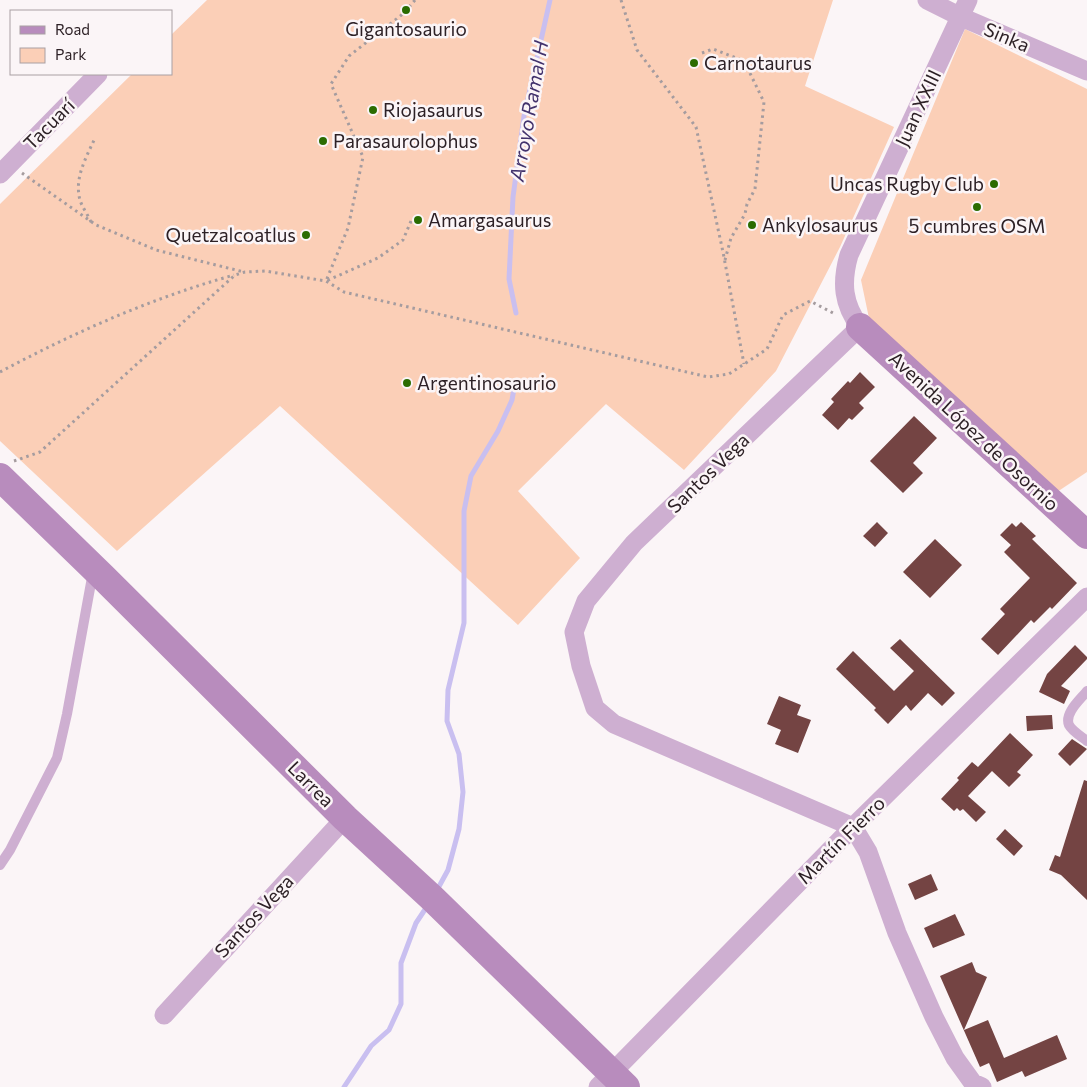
<svg xmlns="http://www.w3.org/2000/svg" width="1087" height="1087" font-family="Commissioner,sans-serif">
  <rect width="100%" height="100%" fill="#fbf5f7"/>
  <path fill="#fbcfb7" d="M207 0H833L805 86 894 127 840 247 776 371 684 470 606 404 518 491 580 558 518 625 280 406 117 551 0 441V204L132 74H171V35Z
    M965 29 1087 89V472L1054 494 870 323 861 280Z"/>
  <g fill="none" stroke-linecap="round" stroke-linejoin="round">
    <path stroke="#c9bff0" stroke-width="5" d="M516 313 509 279 513 197 524 116 550 0
      M436 892 448 870 459 829 463 792 459 754 447 721 448 690 464 623V511L471 476 498 431 512 400 515 383
      M344 1087 371 1046 389 1030 401 1004V963L416 923 428 905"/>
  </g>
  <path fill="#744443" d="M860 372 875 387 859 403 864 408 852 420 849 418 838 430 822 415 834 402 831 399 848 381 850 383Z
    M914 416 937 438 913 463 923 473 903 493 870 461Z
    M877 522 888 533 875 547 863 536Z
    M1021 522 1036 536 1032 539 1077 583 1052 609 1050 607 1034 623 1031 620 998 655 981 639 1005 614 1000 609 1030 578 1004 552 1011 545 1000 535 1012 523 1016 527Z
    M935 539 962 565 930 598 903 572Z
    M900 639 955 693 942 706 928 693 911 711 906 705 888 724 874 710 876 708 836 669 853 651 894 691 914 671 890 648Z
    M1075 645 1087 657V659L1061 686 1070 691 1064 704 1039 692 1047 674Z
    M779 696 801 705 797 715 811 720 798 753 775 744 781 730 767 724Z
    M1052 715 1053 729 1027 731 1026 716Z
    M1010 733 1033 755 1017 772 1021 775 1009 787 992 771 968 796 986 812 976 822 963 809 960 811 957 808 954 811 941 799 959 780 957 778 972 762 978 767Z
    M1072 739 1087 749 1070 766 1058 754Z
    M1084 780 1087 781V900L1061 875 1049 870 1055 855 1060 857Z
    M1005 829 1023 846 1014 856 996 839Z
    M931 874 938 890 915 900 908 884Z
    M955 914 965 935 933 948 924 928Z
    M972 962 976 972 987 977 964 1030 988 1020 1004 1058 1057 1035 1067 1059 1025 1077 1022 1071 997 1082 989 1063 980 1067 940 976Z"/>
  <g fill="none" stroke-linecap="round" stroke-linejoin="round">
    <path stroke="#a59c9f" stroke-width="3" stroke-dasharray="2.5 4" stroke-linecap="butt" d="M621 0 637 50 696 127 723 252 744 364
      M702 53 713 49 744 61 764 102 755 189 747 204 745 214 731 238 725 260
      M22 173 96 225 156 250 244 272
      M411 221 403 240 378 258 326 281 348 228 363 157 331 84 349 56 404 13 415 0
      M91 222C88 215 82 207 80 200 74 178 86 158 95 138
      M0 372C75 332 152 298 234 275
      M14 461 40 452 235 275 245 272 265 271 326 281 344 292 708 377 729 374 767 349 783 315 810 301 833 313"/>
    <path stroke="#ceafd1" stroke-width="10" d="M1087 691C1081 699 1064 713 1069 725 1072 731 1082 737 1087 741
      M0 865 10 850 57 758 67 714 93 572"/>
    <path stroke="#ceafd1" stroke-width="19" d="M927 0 961 17 1087 71
      M968 0 849 255C841 283 843 304 860 327L634 543 586 601 574 632 581 666 595 708 614 724 853 827 868 852 897 933 934 1017 955 1058 973 1083 982 1087
      M0 174 98 74
      M164 1015 345 818
      M598 1087 853 827 1087 597"/>
    <path stroke="#b88cbd" stroke-width="28" d="M860 327 1087 535
      M0 477 104 578 345 818 432 898 626 1087"/>
  </g>
  <g fill="#2b6c01" stroke="#fbf5f7" stroke-width="2">
    <circle cx="406" cy="10" r="5"/>
    <circle cx="694" cy="63" r="5"/>
    <circle cx="373" cy="110" r="5"/>
    <circle cx="323" cy="141" r="5"/>
    <circle cx="994" cy="184" r="5"/>
    <circle cx="977" cy="207" r="5"/>
    <circle cx="418" cy="220" r="5"/>
    <circle cx="752" cy="225" r="5"/>
    <circle cx="306" cy="235" r="5"/>
    <circle cx="407" cy="383" r="5"/>
  </g>
  <g text-anchor="middle" stroke-width="5" stroke-linejoin="round" paint-order="stroke">
    <g font-size="19" fill="#2d2126" stroke="#fbf5f7" text-anchor="start">
      <text x="406" y="36" text-anchor="middle">Gigantosaurio</text>
      <text x="704" y="70">Carnotaurus</text>
      <text x="383" y="117">Riojasaurus</text>
      <text x="333" y="148">Parasaurolophus</text>
      <text x="984" y="191" text-anchor="end">Uncas Rugby Club</text>
      <text x="428" y="227">Amargasaurus</text>
      <text x="762" y="232">Ankylosaurus</text>
      <text x="977" y="233" text-anchor="middle">5 cumbres OSM</text>
      <text x="296" y="242" text-anchor="end">Quetzalcoatlus</text>
      <text x="417" y="390">Argentinosaurio</text>
    </g>
    <g font-size="19" fill="#2d2126" stroke="#fbf5f7">
      <text transform="translate(1007 37) rotate(23)" y="7">Sinka</text>
      <text transform="translate(918 108) rotate(-65)" y="7">Juan XXIII</text>
      <text transform="translate(49 124) rotate(-45)" y="7">Tacuarí</text>
      <text transform="translate(974 431) rotate(43)" y="7">Avenida López de Osornio</text>
      <text transform="translate(708 473) rotate(-44)" y="7">Santos Vega</text>
      <text transform="translate(311 784) rotate(45)" y="7">Larrea</text>
      <text transform="translate(841 840) rotate(-45)" y="7">Martín Fierro</text>
      <text transform="translate(254 916) rotate(-47)" y="7">Santos Vega</text>
    </g>
    <g font-size="20" font-style="italic" fill="#42326c" stroke="#fbf5f7">
      <text transform="translate(529 111) rotate(-80)" y="7">Arroyo Ramal H</text>
    </g>
  </g>
  <rect x="10" y="10" width="162" height="65" fill="#fbf5f7" stroke="#a9a0a3"/>
  <rect x="20" y="26" width="25" height="8" fill="#b88cbd" stroke="#a9a0a3"/>
  <text x="55" y="35" font-size="15" fill="#2d2126">Road</text>
  <rect x="20" y="48" width="25" height="15" fill="#fbcfb7" stroke="#a9a0a3"/>
  <text x="55" y="60" font-size="15" fill="#2d2126">Park</text>
</svg>
